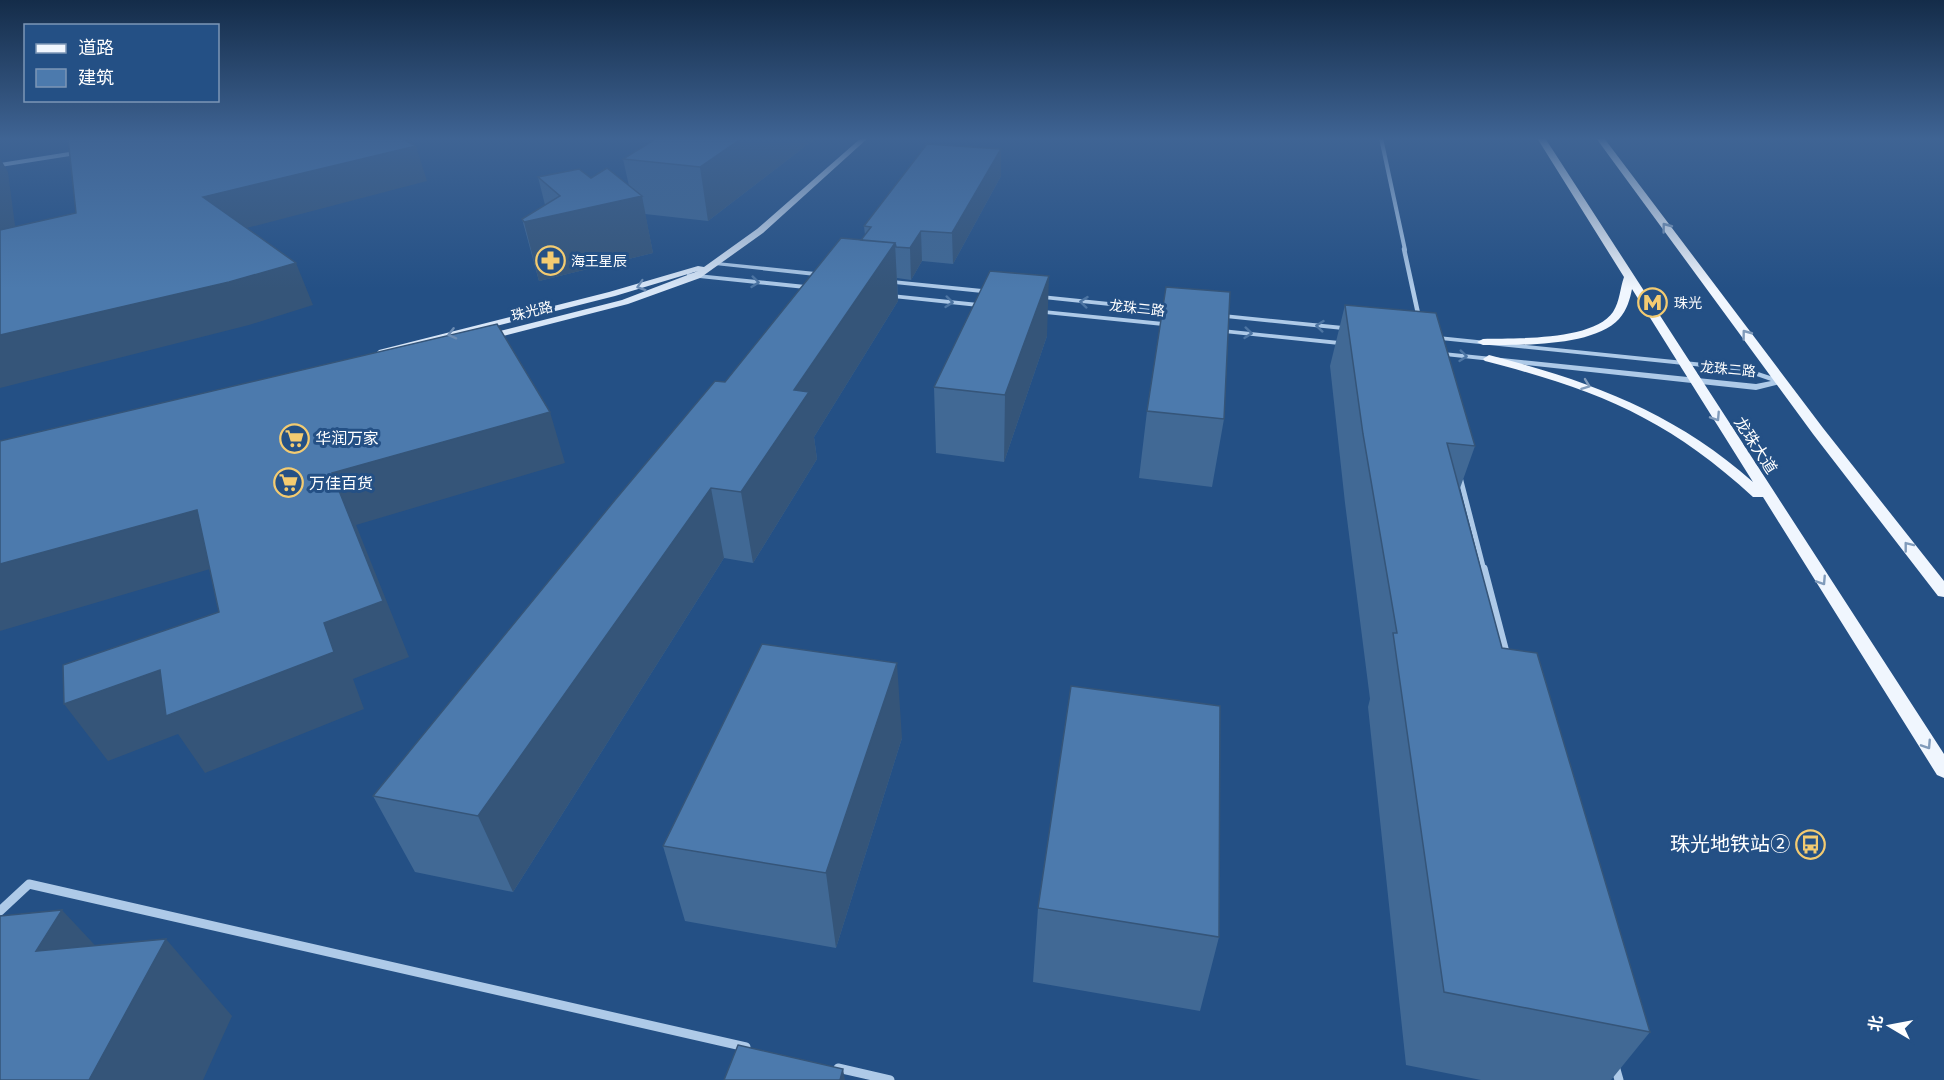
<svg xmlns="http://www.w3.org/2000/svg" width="1944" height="1080" font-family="'PT Sans','Noto Sans SC',sans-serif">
  <rect width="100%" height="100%" fill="#245085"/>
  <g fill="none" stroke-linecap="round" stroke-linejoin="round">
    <path stroke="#aecae8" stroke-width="4" d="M1381 138 1405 250
      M0 165 76 153"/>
    <path stroke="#aecae8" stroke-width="4.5" d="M1404 249 1419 318"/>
    <path stroke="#aecae8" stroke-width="5" d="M1460 477 1484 570"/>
    <path stroke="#aecae8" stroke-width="7" d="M1484 568 1507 656"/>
    <path stroke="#aecae8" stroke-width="9" d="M0 911 29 884 746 1047
      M1615 1066 1619 1080
      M838 1068 890 1080"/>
    <path fill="#aecae8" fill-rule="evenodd" d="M717 262 825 273 829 275 825 277 715 265V263Z
      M687 273 815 286 819 288 815 290 690 277H687Z
      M882 279 992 290 996 292 992 294 885 283H882Z
      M881 293 988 304 992 306 988 308 884 297 880 295Z
      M1031 294 1177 309 1181 311 1177 313 1034 298 1030 296Z
      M1033 309 1173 323 1177 325 1173 327 1036 313 1032 311Z
      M1213 313 1353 327 1357 329 1353 331 1216 317 1212 315Z
      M1212 328 1349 342 1353 344 1349 346 1215 332H1212Z
      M1428 335 1743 367 1785 381 1784 383 1756 390 1436 355H1433V351L1756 384 1771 381 1742 371 1431 339 1427 337Z"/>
    <path fill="#d8e6f7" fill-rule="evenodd" d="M861 138H868L763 233 700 278 628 304 487 340 484 339V335L622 300 698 271 615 296 385 354 382 355 377 352 379 350 609 292 698 266 704 267 757 229Z"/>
    <path fill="#f0f6fe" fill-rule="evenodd" d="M1537 138H1545L1944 754V778L1937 775 1763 497H1753C1667 418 1597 390 1485 361L1483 359 1489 355C1590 381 1674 412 1753 482L1632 289C1630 299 1627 310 1619 319 1593 347 1519 345 1483 345L1477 342 1483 339C1515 338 1593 341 1613 312 1620 301 1620 288 1624 277Z
      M1596 138H1604L1823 428 1944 581V597L1938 596 1813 434Z"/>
  </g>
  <path fill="#416995" d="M816 138 708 221 645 214 653 253 539 281 522 219 545 205 538 177 591 178 629 186 623 159Z
    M1001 149V176L953 264 922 261 911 280 897 278 898 301 814 437 817 459 753 563 724 558 513 892 415 872 373 796 725 382 861 240 865 235 864 226Z
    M1345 305 1475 446 1459 491 1502 648 1650 1032 1611 1080H1481L1406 1065 1368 707 1370 699 1345 503 1330 366Z
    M1047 336 1004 462 936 453 934 387Z
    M1147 411 1224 419 1212 487 1139 478Z
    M902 738 836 948 685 921 663 846Z
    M1038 908 1219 937 1200 1011 1033 982Z"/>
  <path fill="#355579" d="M365 138H428L368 149Z
    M742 138H816L708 221 700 167Z
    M416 146 427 181 220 235 203 197Z
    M1001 149V176L953 264 952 233Z
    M0 158 8 172 21 271 0 235Z
    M642 196 653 253 539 281 524 222Z
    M921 231 922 261 911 280 910 248Z
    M895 243 898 301 814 437 817 459 753 563 741 492 794 390Z
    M296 263 313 305 249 325 0 388V335Z
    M1049 276 1047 336 1004 462 1005 395Z
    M550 412 565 463 356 525 409 657 353 679 364 709 205 773 178 734 108 761 64 704 160 670 324 623 332 473Z
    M711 488 724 558 513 892 478 816Z
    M197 510 227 564 0 631V564Z
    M897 663 902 738 836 948 826 873Z
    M62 910 135 988 36 951Z
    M166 939 232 1016 203 1080H89Z
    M843 1069 845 1080H840Z"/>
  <path fill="#4c7aad" stroke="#355579" stroke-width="1.5" d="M68 138H401L416 146 203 197 296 263 229 282 0 335V230L76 213Z
    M657 138H742L700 167 623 159Z
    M927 144 1001 149 952 233 921 231 910 248 896 247 895 243 861 240 871 227 864 226Z
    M607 168 642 196 524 222 522 219 560 196 538 177 579 169 591 178Z
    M841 238 895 243 794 390 809 392 741 492 711 488 478 816 373 796 615 500 715 381 725 382Z
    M990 271 1049 276 1005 395 934 387Z
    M1166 287 1230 292 1224 419 1147 411Z
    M1345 305 1436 313 1475 446 1447 443 1502 648 1537 653 1650 1032 1444 992 1393 633H1397L1363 434Z
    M497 324 550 412 332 473 383 601 324 623 334 652 166 716 160 670 64 704 63 665 219 612 197 510 0 564V441Z
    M762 644 897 663 826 873 663 846Z
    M1071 686 1220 706 1219 937 1038 908Z
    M62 910 36 951 166 939 89 1080H0V916Z
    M738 1045 843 1069 840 1080H724Z"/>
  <defs><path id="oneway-chevron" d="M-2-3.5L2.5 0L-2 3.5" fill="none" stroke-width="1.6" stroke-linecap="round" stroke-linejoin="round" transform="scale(1.5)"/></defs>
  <g stroke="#809bbb">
    <use href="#oneway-chevron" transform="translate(1666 227) rotate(-127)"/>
    <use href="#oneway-chevron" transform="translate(1746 334) rotate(-127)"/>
    <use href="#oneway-chevron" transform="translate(1586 385) rotate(20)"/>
    <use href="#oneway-chevron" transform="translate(1716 417) rotate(57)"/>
    <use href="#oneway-chevron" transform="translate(1908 546) rotate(-128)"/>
    <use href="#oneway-chevron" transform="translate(1822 581) rotate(57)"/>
    <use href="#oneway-chevron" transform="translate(1927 745) rotate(57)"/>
  </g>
  <g stroke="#4d75a3">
    <use href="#oneway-chevron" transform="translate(755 282) rotate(6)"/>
    <use href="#oneway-chevron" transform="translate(949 302) rotate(6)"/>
    <use href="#oneway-chevron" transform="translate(1084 302) rotate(-174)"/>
    <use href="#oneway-chevron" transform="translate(1320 326) rotate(-174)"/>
    <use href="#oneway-chevron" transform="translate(1248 333) rotate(6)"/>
    <use href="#oneway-chevron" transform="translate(1463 356) rotate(6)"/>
  </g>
  <g stroke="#6c8cb3">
    <use href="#oneway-chevron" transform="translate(641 286) rotate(163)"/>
    <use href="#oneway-chevron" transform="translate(452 334) rotate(166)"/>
  </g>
  <linearGradient id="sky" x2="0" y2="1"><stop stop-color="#142c49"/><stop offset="0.48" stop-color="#3f6494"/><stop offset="1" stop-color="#3f6494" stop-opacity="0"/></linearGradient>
  <rect width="1944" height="289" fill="url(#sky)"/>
  <defs>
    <symbol id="pharmacy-ring" viewBox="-11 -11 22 22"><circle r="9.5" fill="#245085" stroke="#f3cb71" stroke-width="1.5"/><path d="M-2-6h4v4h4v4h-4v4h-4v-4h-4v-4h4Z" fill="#f3cb71"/></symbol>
    <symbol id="metro-ring" viewBox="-11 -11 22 22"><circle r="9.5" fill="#245085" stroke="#f3cb71" stroke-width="1.5"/><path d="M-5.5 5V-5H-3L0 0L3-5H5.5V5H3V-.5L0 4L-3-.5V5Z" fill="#f3cb71"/></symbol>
    <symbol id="supermarket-ring" viewBox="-11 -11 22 22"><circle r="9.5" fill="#245085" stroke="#f3cb71" stroke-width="1.5"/><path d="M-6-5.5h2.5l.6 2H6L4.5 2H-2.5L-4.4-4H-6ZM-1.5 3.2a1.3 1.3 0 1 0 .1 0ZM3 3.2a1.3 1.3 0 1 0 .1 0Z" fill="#f3cb71"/></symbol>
    <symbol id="bus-ring" viewBox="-11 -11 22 22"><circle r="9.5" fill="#245085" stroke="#f3cb71" stroke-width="1.5"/><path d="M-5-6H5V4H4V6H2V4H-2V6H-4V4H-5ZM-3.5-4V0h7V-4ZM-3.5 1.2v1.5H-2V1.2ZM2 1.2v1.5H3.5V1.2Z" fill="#f3cb71"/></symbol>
  </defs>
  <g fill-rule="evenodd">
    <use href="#pharmacy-ring" x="534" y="244" width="33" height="33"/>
    <use href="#metro-ring" x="1636" y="286" width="33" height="33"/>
    <use href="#supermarket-ring" x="278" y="422" width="33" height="33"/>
    <use href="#supermarket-ring" x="272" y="466" width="33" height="33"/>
    <use href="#bus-ring" x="1794" y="828" width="33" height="33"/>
  </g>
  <g text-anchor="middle" stroke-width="6" stroke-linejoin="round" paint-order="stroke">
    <g font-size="14" fill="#fff" stroke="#245085" text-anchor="start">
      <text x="571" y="266">海王星辰</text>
      <text x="1674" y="308">珠光</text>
    </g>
    <g font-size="14" fill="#fff" stroke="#245085">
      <text transform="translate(1137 308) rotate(6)" y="5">龙珠二路</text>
      <text transform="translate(532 311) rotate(-14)" y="5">珠光路</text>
      <text transform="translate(1728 369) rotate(5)" y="5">龙珠二路</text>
    </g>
    <g font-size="16" fill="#fff" stroke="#245085" text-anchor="start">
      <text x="315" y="444">华润万家</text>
      <text x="309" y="489">万佳百货</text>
    </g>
    <g font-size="16" fill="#fff" stroke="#245085">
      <text transform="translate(1756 445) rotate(57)" y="6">龙珠大道</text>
    </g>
    <g font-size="20" fill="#fff" stroke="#245085" text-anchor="end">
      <text x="1790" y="851">珠光地铁站②</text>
    </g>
  </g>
  <rect x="24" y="24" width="195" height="78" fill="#245085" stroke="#7c96b6" stroke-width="1.5"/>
  <rect x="36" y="44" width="30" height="9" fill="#f0f6fe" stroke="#7c96b6" stroke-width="1.5"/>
  <text x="78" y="54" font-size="18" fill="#ffffff">道路</text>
  <rect x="36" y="69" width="30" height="18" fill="#4c7aad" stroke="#7c96b6" stroke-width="1.5"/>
  <text x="78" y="84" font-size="18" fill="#ffffff">建筑</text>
  <g transform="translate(1890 1026) rotate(280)" stroke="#245085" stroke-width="4.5" paint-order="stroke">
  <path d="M0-4.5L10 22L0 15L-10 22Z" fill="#ffffff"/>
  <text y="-9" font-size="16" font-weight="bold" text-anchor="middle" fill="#ffffff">北</text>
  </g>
</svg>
